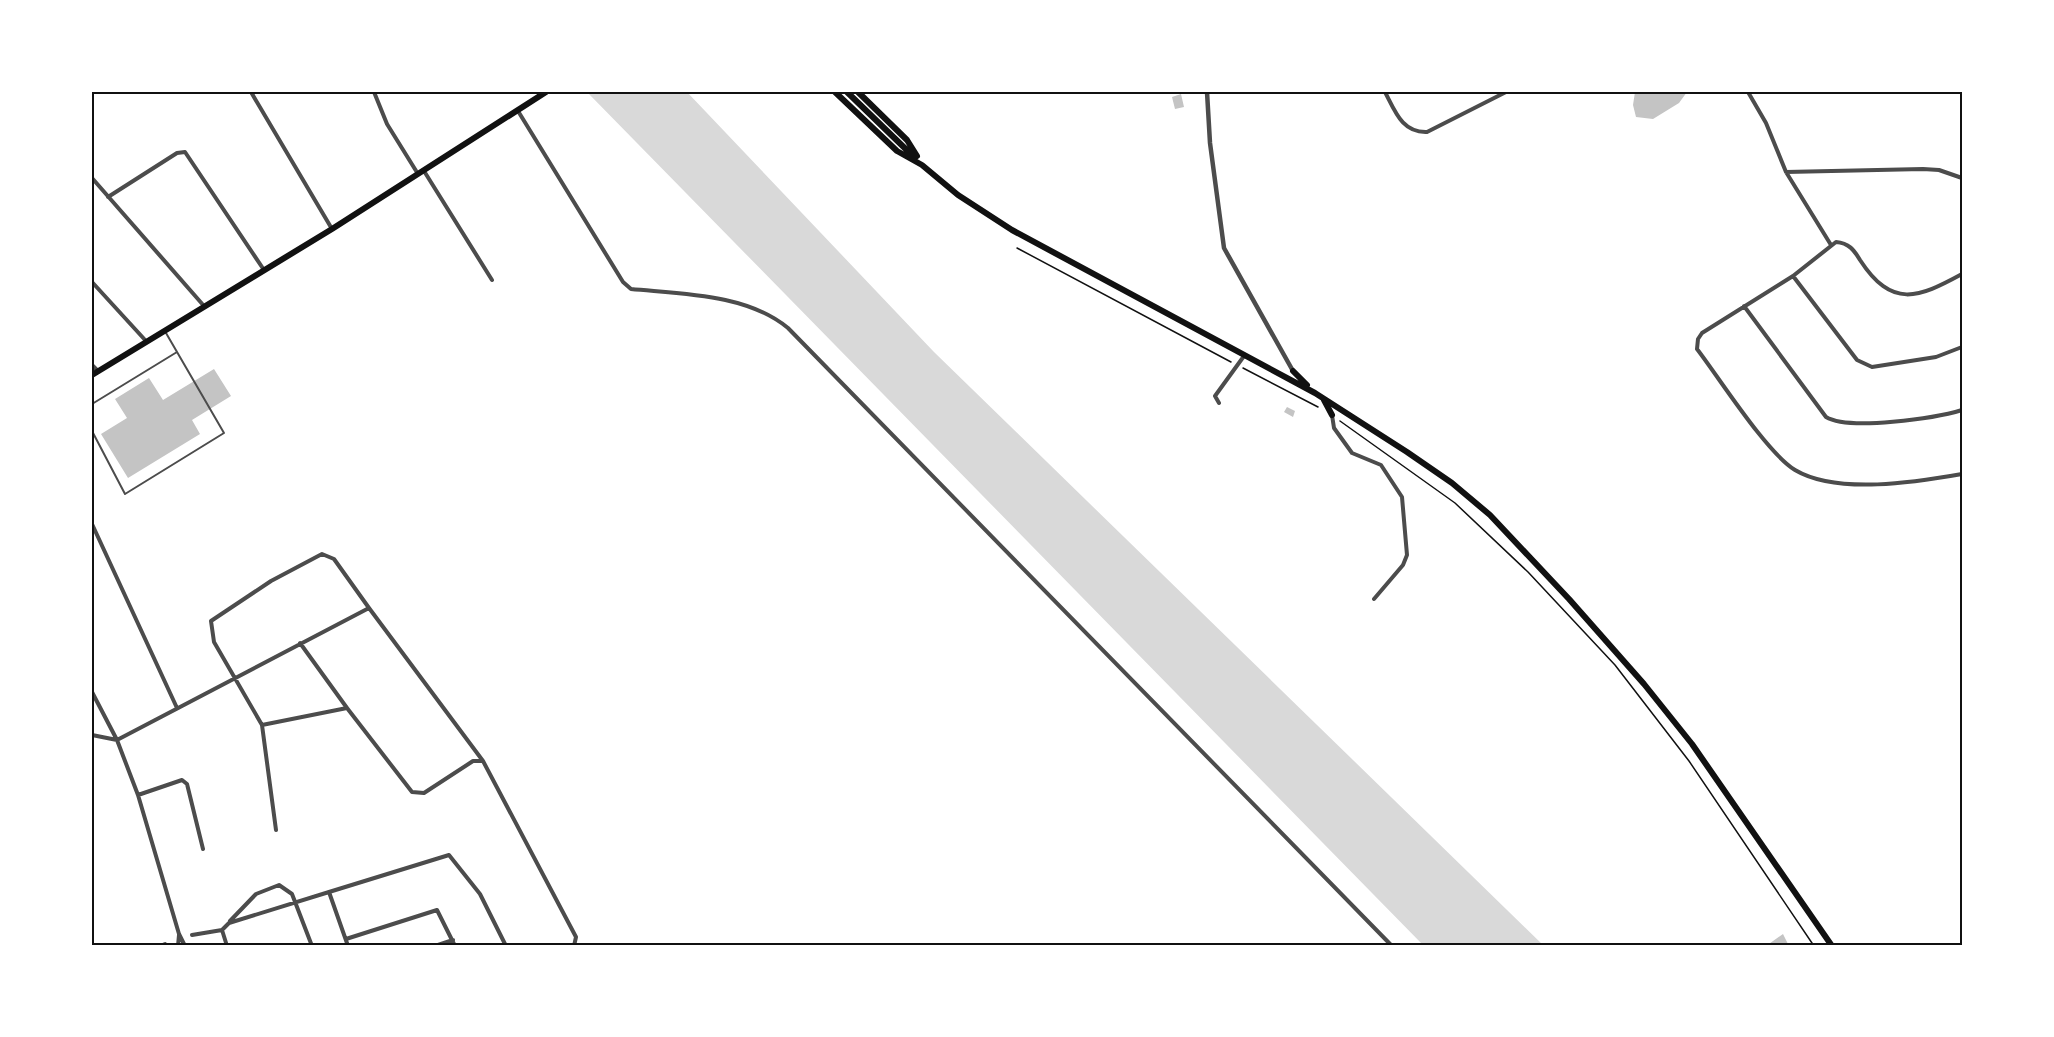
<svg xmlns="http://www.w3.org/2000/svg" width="2054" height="1037" font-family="'Roboto Condensed',sans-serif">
  <rect width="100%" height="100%" fill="#fff"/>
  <path fill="#d9d9d9" d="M587 92H687L934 352 1543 945H1423Z"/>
  <path fill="#c4c4c4" d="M1635 92H1687L1679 103 1653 119 1636 117 1633 105Z
    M1181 94 1184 107 1175 109 1172 97Z
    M214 369 231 396 192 420 200 434 128 478 101 434 127 418 115 399 149 378 163 400Z
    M1287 407 1295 411 1293 417 1284 412Z
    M1783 934 1789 946H1766Z"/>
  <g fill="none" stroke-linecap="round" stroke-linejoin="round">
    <path stroke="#111" stroke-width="1.5" d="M1017 248 1231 362
      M1243 368 1318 407
      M1340 421 1455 503 1528 572 1615 665 1689 761 1814 946"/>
    <path stroke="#4c4c4c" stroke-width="2" d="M92 404 177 352
      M92 431 125 494 224 433 166 333"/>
    <path stroke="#4c4c4c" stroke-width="4" d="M251 92 332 229
      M374 92 387 124 418 174
      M1385 92C1395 111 1402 133 1427 132L1506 92
      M1748 92 1766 123 1786 172 1831 245
      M518 111 623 282 631 289C683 294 747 294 788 328L1392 946
      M424 171 492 280
      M1786 172 1923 169 1939 170 1962 178
      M92 178 204 306
      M108 197 177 153 185 152 264 270
      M1962 274C1918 298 1892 309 1860 260 1854 250 1849 243 1836 242L1793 276 1702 333 1698 339 1697 349C1720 379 1766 452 1795 470 1837 495 1917 482 1962 474
      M1793 276 1857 360 1872 367 1936 357 1962 347
      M92 282 146 341
      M1744 306 1826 417C1849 431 1936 418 1962 410
      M92 365 98 371
      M1219 403 1215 396 1244 356
      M1332 415 1334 428 1352 453 1381 465 1402 497 1407 555 1403 565 1374 599
      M92 524 177 708
      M300 643 347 708
      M92 692 117 740 138 795 179 934 185 946
      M262 725 347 708 412 792 424 793 473 761H482
      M92 735 117 740 369 608 483 761 576 937 574 946
      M138 795 182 780 187 784 203 849
      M276 830 262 725 214 642 211 621 271 581 322 554 334 559 369 608
      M329 892 449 855 480 894 506 946
      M230 921 256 894 279 885 292 894 312 946
      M222 930 227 946
      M192 935 222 930 229 923 329 892 348 946
      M346 939 437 910 455 946
      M160 946 165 944
      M178 946 179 935
      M435 946 453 940"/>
    <path stroke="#4c4c4c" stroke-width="4.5" d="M1207 92 1210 143 1224 248 1293 371"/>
    <path stroke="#111" stroke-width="6" d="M835 92 897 151 922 165 958 195 1012 230 1315 393 1407 452 1452 483 1490 515 1569 599 1644 684 1692 744 1832 946
      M847 92 915 158
      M858 92 907 140 917 156
      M1293 371 1307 385
      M92 375 332 229 546 92
      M1324 400 1332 415"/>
  </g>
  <rect width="2054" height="1037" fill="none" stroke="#ffffff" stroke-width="186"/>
  <rect x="93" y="93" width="1868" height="851" fill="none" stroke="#111" stroke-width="2"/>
</svg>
